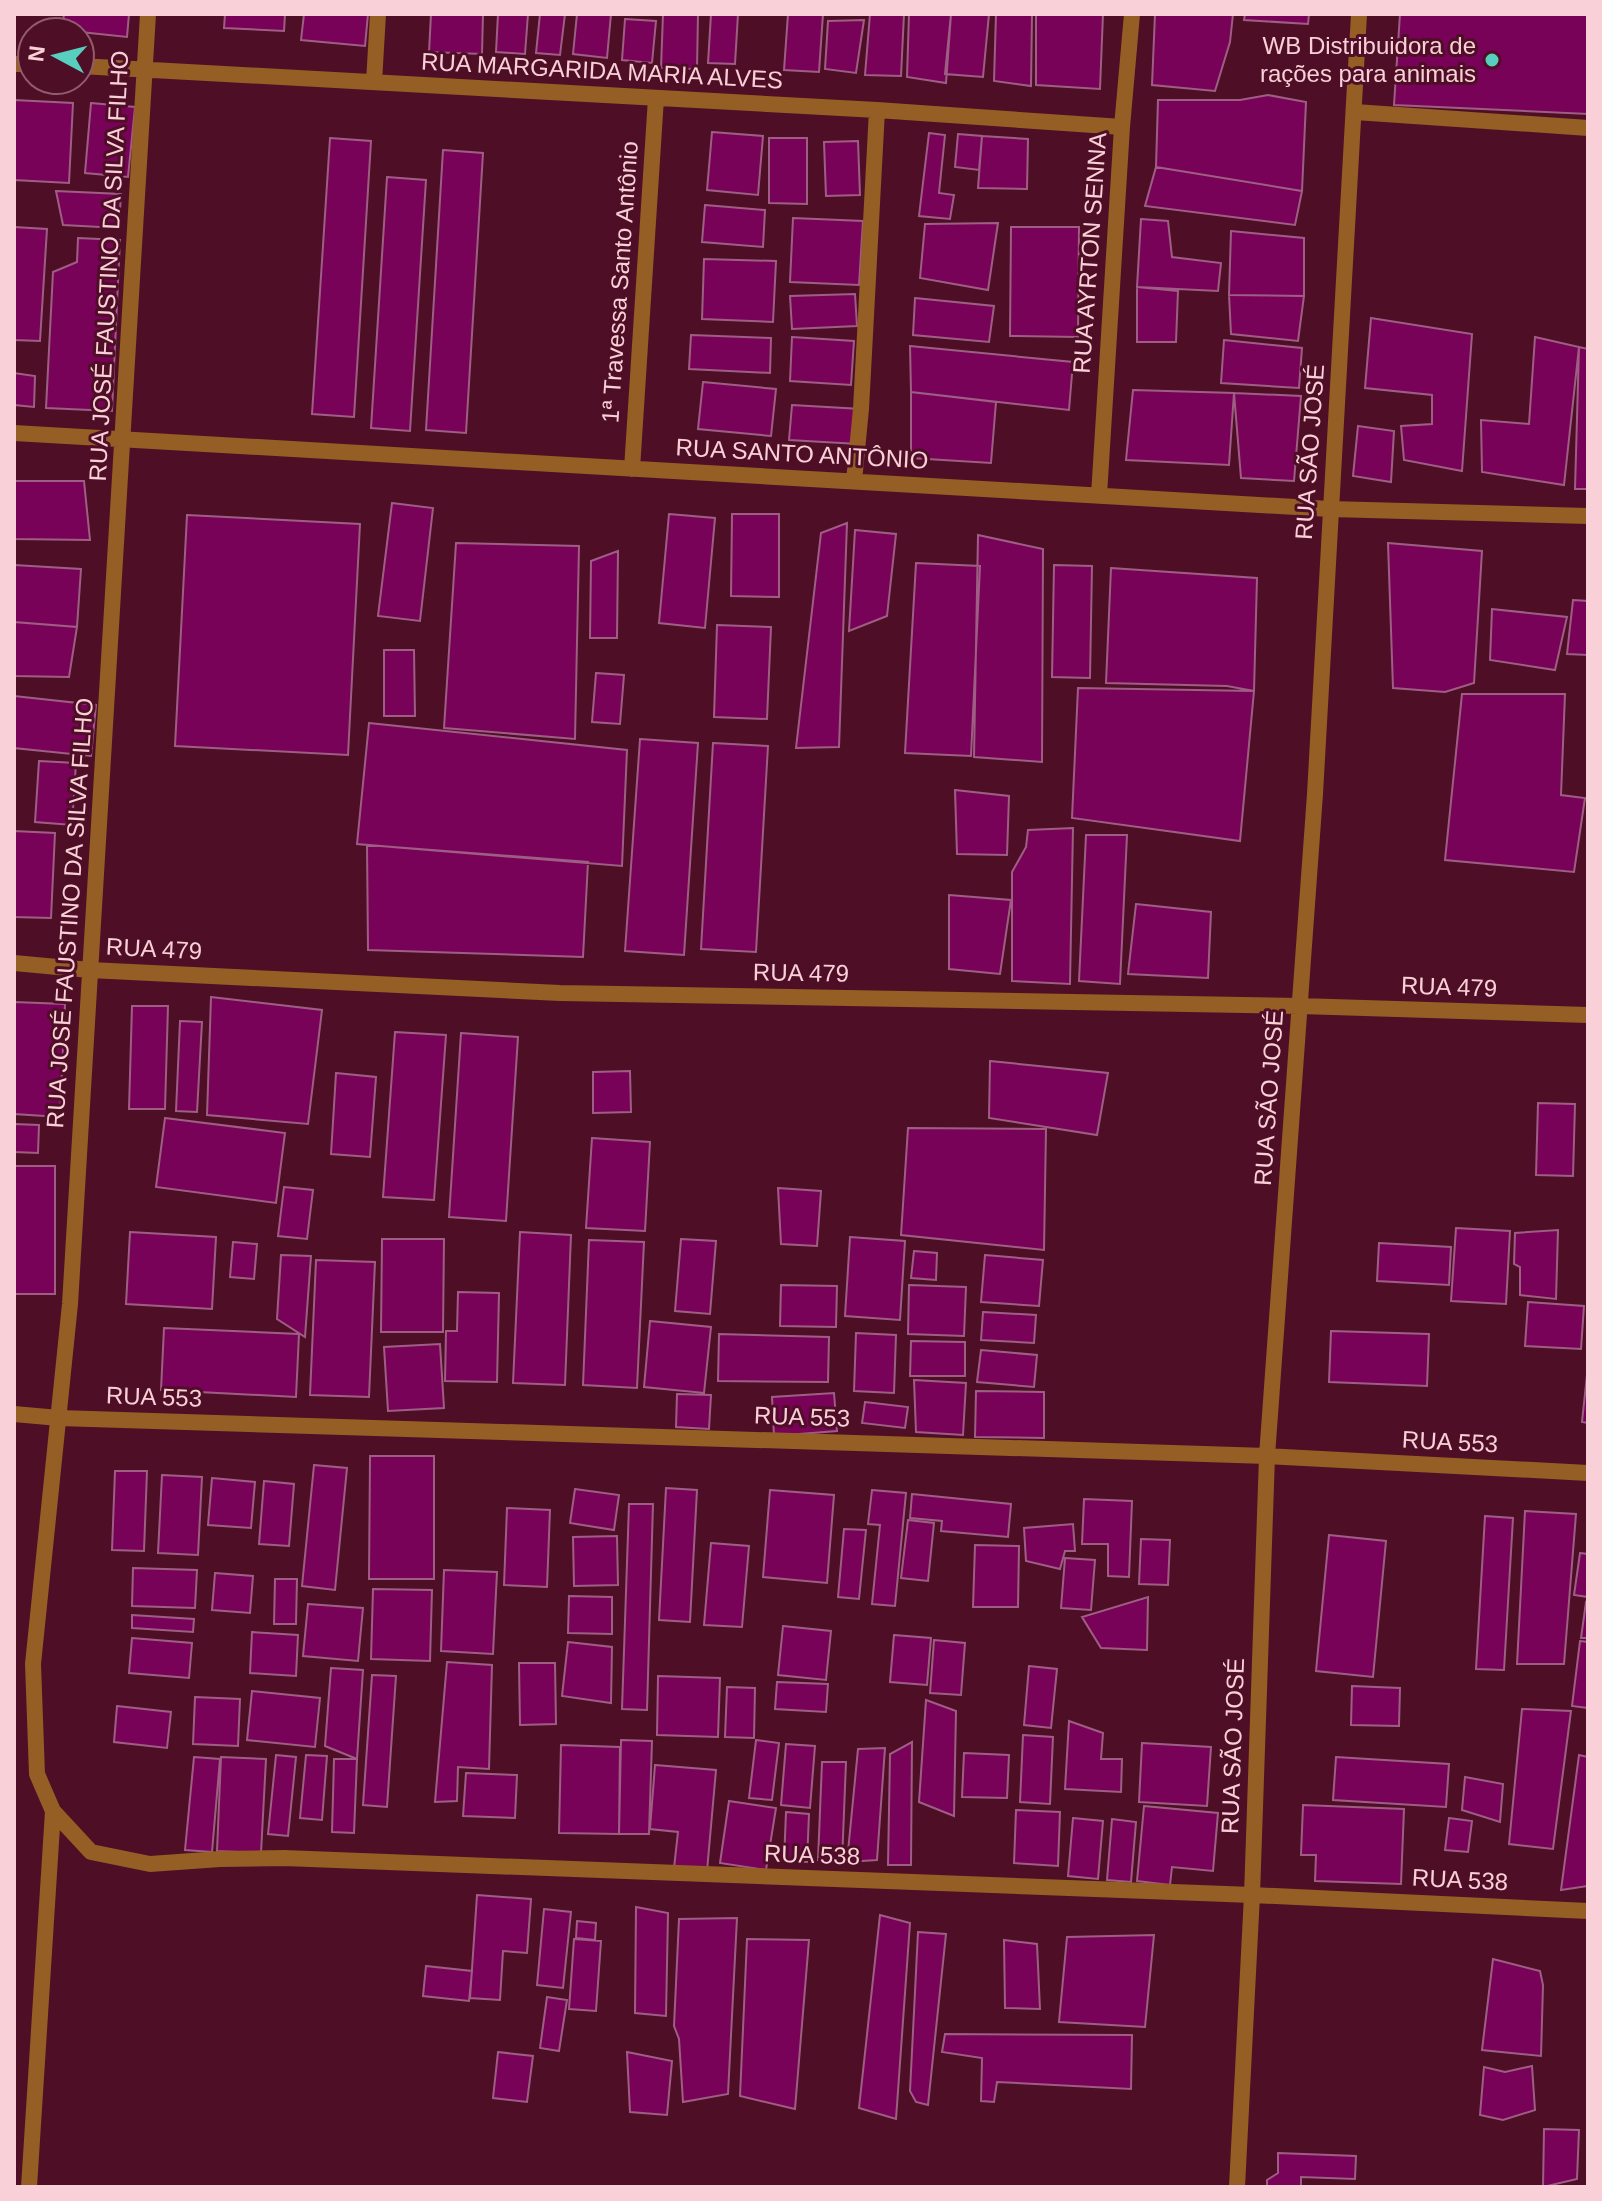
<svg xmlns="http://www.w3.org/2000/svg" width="1602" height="2201" font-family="Arial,sans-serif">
  <rect width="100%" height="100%" fill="#4e0e25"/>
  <path fill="#790259" stroke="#9e5e84" stroke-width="2" d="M64 14H129L127 37 62 30Z
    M225 14H285L284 31 224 28Z
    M304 14H368L365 46 301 40Z
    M431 14H483L482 54 429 52Z
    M498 14H528L525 54 496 52Z
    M540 14H565L560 55 536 53Z
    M577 14H611L607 58 573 54Z
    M663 14H698L697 69 661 68Z
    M711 14H738L735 64 708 63Z
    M788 14H823L819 72 784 70Z
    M870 14H904L901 76 865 75Z
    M909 14H951L946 83 907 77Z
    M951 14H989L983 77 945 74Z
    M996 14H1032L1031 86 994 81Z
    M1036 14H1103L1100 89 1036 85Z
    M1155 14H1233L1230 42 1215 91 1152 85Z
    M1245 14H1309L1308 24 1244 20Z
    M1400 14H1588V114L1394 105Z
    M625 19 656 21 652 63 622 60Z
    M864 20 856 73 825 69 828 21Z
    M1268 95 1306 102 1302 191 1156 167 1158 100H1240Z
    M14 100 73 103 69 183 14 180Z
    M91 103 135 107 128 177 85 173Z
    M712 132 763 136 758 195 707 190Z
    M929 133 945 135 939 193 954 195 950 219 919 216Z
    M958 134 982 136 979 170 955 167Z
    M982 136 1028 139 1027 189 978 188Z
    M330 138 371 141 354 417 312 414Z
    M769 138H807V204L769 203Z
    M858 141 860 195 826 196 824 142Z
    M443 150 483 153 466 433 426 430Z
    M1156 167 1302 191 1295 225 1145 206Z
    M387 177 426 180 410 431 371 428Z
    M56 191 121 194 119 228 63 225Z
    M705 205 765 210 763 247 702 242Z
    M793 218 863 221 859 285 790 282Z
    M1141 219 1168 221 1172 257 1221 263 1218 291 1137 287Z
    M998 223 988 290 920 278 925 224Z
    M14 227 47 229 40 341 14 340Z
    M1011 227H1079L1078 337 1010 336Z
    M1231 231 1304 238V296L1229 295Z
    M78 238 120 240 112 411 46 408 53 272 77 262Z
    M704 259 776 261 773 322 702 319Z
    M1137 287 1178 291 1176 342H1137Z
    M855 294 857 326 792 329 790 296Z
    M1229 295 1304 296 1298 341 1231 334Z
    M915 298 994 306 989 342 913 335Z
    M1371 318 1472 334 1462 471 1404 460 1401 426 1432 424V395L1365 388Z
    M691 335 771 338 770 373 689 369Z
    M792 337 854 341 851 385 790 381Z
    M1535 337 1579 347 1564 485 1482 472 1481 420 1529 424Z
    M1224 340 1302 348 1299 388 1221 383Z
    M910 346 1073 362 1069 410 911 392Z
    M1579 347 1588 349V489H1575Z
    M14 373 35 376 34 407 14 405Z
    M703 382 776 389 771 436 698 429Z
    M1133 390 1234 393 1229 465 1126 460Z
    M911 392 996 402 991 463 911 458Z
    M1234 393 1301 396 1294 481 1241 478Z
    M792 405 861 409 858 444 789 440Z
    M1358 426 1394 431 1391 482 1353 476Z
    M14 481H84L90 540 14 539Z
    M392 503 433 508 420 621 378 616Z
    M669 514 715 518 705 628 659 623Z
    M732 514H779V597L731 596Z
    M187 515 360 524 348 755 175 746Z
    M847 523 839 747 796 748 821 533Z
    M855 530 896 534 887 616 849 631Z
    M978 535 1043 549 1042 762 974 757Z
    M456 543 579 546 575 739 444 728Z
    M1388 543 1482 551 1474 683 1445 692 1393 688Z
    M618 551 617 638H590L591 561Z
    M916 563 980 566 971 756 905 753Z
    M14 565 81 569 77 627 14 622Z
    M1054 565 1092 566 1090 678 1052 677Z
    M1111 568 1257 578 1254 691 1227 686 1106 683Z
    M1573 600 1588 601V655L1567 654Z
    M1492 609 1567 617 1555 670 1490 660Z
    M14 622 77 627 69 677 14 676Z
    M717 625 771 627 767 719 714 717Z
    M384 650H414L415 716H384Z
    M596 673 624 675 620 724 592 722Z
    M1078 688 1254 691 1240 841 1072 818Z
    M1462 694H1565L1561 795 1585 798 1574 872 1445 860Z
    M14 696 96 705 91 756 14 748Z
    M369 723 627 750 622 866 357 844Z
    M640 739 698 743 684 955 625 951Z
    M713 743 768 746 756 952 701 949Z
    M39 761 76 763 72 825 35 822Z
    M955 790 1009 796 1007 855 957 854Z
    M1073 828 1070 984 1012 981V872L1026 847 1028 830Z
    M14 831 55 833 51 918 14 917Z
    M1086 835H1127L1120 984 1079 981Z
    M367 845 588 862 583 957 368 950Z
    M949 895 1011 900 1000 974 949 969Z
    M1136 904 1211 912 1208 978 1128 974Z
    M211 997 322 1010 308 1124 207 1115Z
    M14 1002 65 1004 60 1117 14 1114Z
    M132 1006H168L165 1109H129Z
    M180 1021 202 1022 197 1112 176 1111Z
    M395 1032 446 1035 434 1200 383 1197Z
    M461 1033 518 1037 506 1221 449 1217Z
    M990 1061 1108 1073 1097 1135 989 1118Z
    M630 1071 631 1112 593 1113V1072Z
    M336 1073 376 1077 370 1157 331 1154Z
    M1538 1103 1575 1104 1573 1176 1536 1175Z
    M165 1118 285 1133 276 1203 156 1187Z
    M14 1124 39 1125 38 1153 14 1152Z
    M908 1128 1046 1129 1044 1250 901 1235Z
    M592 1138 650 1142 645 1231 586 1228Z
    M14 1166H55V1294H14Z
    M284 1187 313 1190 307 1239 278 1236Z
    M778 1188 821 1191 817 1246 781 1244Z
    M1456 1228 1510 1231 1506 1304 1451 1301Z
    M1558 1230 1556 1299 1520 1295V1267L1514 1264 1515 1233Z
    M130 1232 216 1237 212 1309 126 1304Z
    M520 1232 571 1235 565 1385 513 1383Z
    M850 1237 905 1241 900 1320 845 1316Z
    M382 1239H444L443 1332H381Z
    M681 1239 716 1241 710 1314 675 1311Z
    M589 1240 644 1242 637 1388 583 1385Z
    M233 1242 257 1244 254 1279 230 1277Z
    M1379 1243 1451 1247 1449 1285 1377 1281Z
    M914 1251 937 1253 936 1280 911 1278Z
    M281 1255 311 1256 305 1337 277 1319Z
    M985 1255 1043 1260 1039 1306 981 1302Z
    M316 1260 375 1262 369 1397 310 1395Z
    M781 1285 837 1286 836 1327 780 1326Z
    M909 1285 966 1287 964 1336 908 1334Z
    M458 1292 499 1293 497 1382 445 1381 446 1331H457Z
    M1528 1302 1584 1306 1581 1349 1525 1346Z
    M983 1312 1036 1315 1034 1343 981 1340Z
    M650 1321 711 1327 704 1393 644 1387Z
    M164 1328 299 1334 296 1397 161 1390Z
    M1331 1331 1429 1334 1427 1386 1329 1382Z
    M856 1333 896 1335 894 1393 854 1391Z
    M719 1334 829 1337 828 1382 718 1381Z
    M911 1341 965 1342V1376H910Z
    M440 1344 444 1408 388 1411 384 1347Z
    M981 1350 1037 1355 1034 1387 977 1382Z
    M1587 1375H1588V1423L1582 1422Z
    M914 1380 966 1383 963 1435 916 1432Z
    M976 1391 1044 1392V1438L975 1437Z
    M834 1393 837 1431 774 1436 772 1397Z
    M677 1394 711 1395 709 1429 676 1427Z
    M865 1402 908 1407 905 1428 862 1423Z
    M370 1456H434V1579H369Z
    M314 1465 347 1468 335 1590 302 1586Z
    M115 1471H147L144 1551 112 1550Z
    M162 1475 202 1477 198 1555 158 1553Z
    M212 1478 255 1482 251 1528 208 1525Z
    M264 1481 294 1484 289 1546 259 1544Z
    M666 1488 697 1490 690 1622 659 1620Z
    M575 1489 619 1495 614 1530 570 1523Z
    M770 1490 834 1495 827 1583 763 1577Z
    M872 1490 906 1493 895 1606 872 1604 880 1525 868 1524Z
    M912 1494 1011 1504 1008 1537 941 1531 942 1521 910 1518Z
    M1084 1499 1132 1501 1129 1577 1108 1576V1544H1082Z
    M629 1504H653L647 1710 622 1709Z
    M507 1508 550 1510 547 1587 504 1585Z
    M1525 1511 1576 1514 1564 1664H1517Z
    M1485 1516 1513 1518 1504 1670 1476 1669Z
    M908 1520 934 1523 928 1581 901 1578Z
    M1073 1524 1075 1551H1065L1060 1569 1026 1561 1024 1528Z
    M844 1529 866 1530 859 1599 838 1597Z
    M1329 1535 1386 1541 1373 1677 1316 1671Z
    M617 1536 618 1585 574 1586 573 1537Z
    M1141 1539 1170 1540 1168 1585 1139 1584Z
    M711 1543 749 1546 742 1627 704 1625Z
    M975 1545 1019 1546 1018 1607H973Z
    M1580 1553 1588 1554V1597L1574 1595Z
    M1065 1558 1095 1560 1091 1610 1061 1608Z
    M133 1568 197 1570 195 1608 132 1606Z
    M444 1570 497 1572 493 1654 441 1651Z
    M215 1573 253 1576 250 1613 212 1610Z
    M275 1579H297L296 1624H274Z
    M373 1589 432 1590 430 1661 371 1659Z
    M569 1596 612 1597V1634L568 1633Z
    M1148 1597 1147 1650 1101 1648 1082 1617Z
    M1586 1602 1588 1603V1638H1581Z
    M308 1604 363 1608 358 1661 303 1656Z
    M132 1615 194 1619 193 1632 132 1628Z
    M783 1626 831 1631 826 1680 778 1675Z
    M252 1632 298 1635 296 1676 250 1673Z
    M894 1635 931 1638 927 1685 890 1682Z
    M132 1638 192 1643 189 1678 129 1673Z
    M934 1640 965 1643 961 1695 930 1693Z
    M1580 1641 1588 1642V1708L1572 1706Z
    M568 1642 612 1647 611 1703 562 1696Z
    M447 1662 492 1665 489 1769 458 1767 457 1801 435 1802Z
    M519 1663H555L556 1724 520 1725Z
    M1029 1666 1057 1669 1051 1728 1024 1725Z
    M331 1668 363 1670 357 1759 325 1746Z
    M372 1675 396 1676 387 1807 363 1805Z
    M658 1676 720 1678 718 1737 657 1735Z
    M777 1682 828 1684 826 1712 775 1709Z
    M1352 1686 1400 1688 1399 1726 1351 1725Z
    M727 1687 755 1688 754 1738 725 1737Z
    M252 1691 320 1698 315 1747 247 1740Z
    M195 1697 240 1699 238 1746 193 1744Z
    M926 1700 956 1711 954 1816 919 1802Z
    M117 1706 171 1712 167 1748 114 1742Z
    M1522 1709 1571 1711 1553 1849 1509 1844Z
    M1069 1721 1103 1733 1101 1759H1122L1121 1792 1065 1789Z
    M1023 1735 1053 1737 1050 1804 1020 1802Z
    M621 1740 652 1741 649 1834H619Z
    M756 1740 779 1743 772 1800 749 1798Z
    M912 1742 911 1865H888L890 1754Z
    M1142 1743 1211 1747 1207 1806 1139 1802Z
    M786 1744 815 1746 810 1808 781 1805Z
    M561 1745 620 1747 619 1834 559 1833Z
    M885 1748 877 1860 847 1862 858 1749Z
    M964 1753 1009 1755 1007 1798 962 1797Z
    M276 1755 296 1757 288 1836 268 1834Z
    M306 1755 327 1756 322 1820 300 1818Z
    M1579 1755 1588 1757V1886L1561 1890Z
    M194 1757 220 1759 212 1852 185 1850Z
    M221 1757 266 1759 261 1853 217 1851Z
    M1336 1757 1449 1764 1446 1807 1333 1800Z
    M334 1759H357L354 1833 332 1832Z
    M822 1762H846L842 1862 818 1860Z
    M655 1765 716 1770 707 1871 674 1868 678 1832 650 1829Z
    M466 1773 517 1775 515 1818 463 1816Z
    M1465 1777 1503 1784 1500 1822 1462 1810Z
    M729 1801 776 1808 766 1870 720 1863Z
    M1303 1805 1404 1809 1401 1884 1315 1881 1316 1855H1301Z
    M1144 1806 1218 1813 1213 1871 1172 1867 1170 1885 1137 1881Z
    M1016 1810 1060 1812 1058 1866 1014 1863Z
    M786 1812 809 1814 807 1862 784 1861Z
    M1073 1818 1103 1821 1098 1879 1068 1876Z
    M1449 1818 1472 1821 1468 1852 1445 1850Z
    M1112 1819 1136 1822 1131 1882 1107 1880Z
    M477 1895 531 1899 527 1953 503 1951 500 2000 470 1998Z
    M636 1907 668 1913 666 2016 635 2013Z
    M544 1909 571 1912 563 1988 537 1985Z
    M880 1915 910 1923 896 2119 859 2108Z
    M737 1918 728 2094 683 2102 679 2039 674 2026 679 1919Z
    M577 1921 596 1923 595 1940 576 1938Z
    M918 1932 946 1934 928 2105 916 2102 910 2091Z
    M1154 1935 1145 2027 1059 2022 1067 1937Z
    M574 1939 601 1941 596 2011 569 2009Z
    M747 1939 809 1940 795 2109 740 2096Z
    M1004 1940 1037 1944 1040 2009 1005 2008Z
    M1493 1959 1540 1971 1543 1985 1541 2056 1482 2050Z
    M426 1966 472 1971 469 2001 423 1996Z
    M547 1997 567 2000 559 2051 540 2048Z
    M945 2034 1132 2035 1131 2089 997 2082 994 2102 981 2101 982 2058 942 2052Z
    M498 2052 533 2056 527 2102 493 2098Z
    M627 2052 672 2061 667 2115 630 2112Z
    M1532 2066 1535 2110 1503 2120 1480 2115 1484 2067 1505 2072Z
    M1544 2129 1579 2130 1577 2179 1543 2187Z
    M1278 2153 1356 2156 1355 2179 1301 2177V2187H1267V2180L1278 2173Z"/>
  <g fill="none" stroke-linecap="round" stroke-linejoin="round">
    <path stroke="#945e24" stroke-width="16" d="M148 14 70 1304 33 1664 37 1774 53 1811 91 1852 150 1864 220 1859 284 1858 1252 1895 1588 1911
      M14 64H32
      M80 66 877 110 1122 127
      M374 82 378 14
      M1355 112 1588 128
      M14 433 1330 509 1588 516
      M632 469 656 98
      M854 481 861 409 877 110
      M1099 495 1122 127 1132 14
      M14 963 90 970 560 993 1300 1006 1588 1015
      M14 1414 59 1418 1267 1456 1588 1473
      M29 2187 53 1811
      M1237 2187 1252 1895 1267 1456 1315 794 1359 14"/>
  </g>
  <circle fill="#58cebf" stroke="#4e0e25" stroke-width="3" cx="1492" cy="60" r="8"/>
  <g text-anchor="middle" stroke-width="6" stroke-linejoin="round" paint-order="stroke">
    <g font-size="24" fill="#f9d0d8" stroke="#4e0e25" text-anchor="end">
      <text x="1476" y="54">WB Distribuidora de<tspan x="1476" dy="28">rações para animais</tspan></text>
    </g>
    <g font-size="24" fill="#f9d0d8" stroke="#4e0e25">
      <text transform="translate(602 71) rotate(3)" y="8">RUA MARGARIDA MARIA ALVES</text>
      <text transform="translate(1090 253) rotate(-86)" y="8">RUA AYRTON SENNA</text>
      <text transform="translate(109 266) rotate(-87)" y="8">RUA JOSÉ FAUSTINO DA SILVA FILHO</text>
      <text transform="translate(620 282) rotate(-86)" y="8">1ª Travessa Santo Antônio</text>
      <text transform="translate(1310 452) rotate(-86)" y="8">RUA SÃO JOSÉ</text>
      <text transform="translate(802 454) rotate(3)" y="8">RUA SANTO ANTÔNIO</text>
      <text transform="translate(70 913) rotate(-86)" y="8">RUA JOSÉ FAUSTINO DA SILVA FILHO</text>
      <text transform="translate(154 949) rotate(3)" y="8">RUA 479</text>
      <text transform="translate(801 973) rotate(1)" y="8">RUA 479</text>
      <text transform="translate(1449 987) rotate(2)" y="8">RUA 479</text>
      <text transform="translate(1269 1098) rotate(-86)" y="8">RUA SÃO JOSÉ</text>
      <text transform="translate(154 1397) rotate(2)" y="8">RUA 553</text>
      <text transform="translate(802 1417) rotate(2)" y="8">RUA 553</text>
      <text transform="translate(1450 1442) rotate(3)" y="8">RUA 553</text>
      <text transform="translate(1233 1746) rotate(-88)" y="8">RUA SÃO JOSÉ</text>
      <text transform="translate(812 1855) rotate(2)" y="8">RUA 538</text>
      <text transform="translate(1460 1880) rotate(3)" y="8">RUA 538</text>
    </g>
  </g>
  <rect width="1602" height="2201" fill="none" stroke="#f9d0d8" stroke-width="32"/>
  <g transform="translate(56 56) rotate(277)"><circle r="38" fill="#4e0e25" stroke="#925c6d" stroke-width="2"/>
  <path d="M0-6L14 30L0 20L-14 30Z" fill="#58cebf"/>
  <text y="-12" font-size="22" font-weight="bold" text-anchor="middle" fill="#f9d0d8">N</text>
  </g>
</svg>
